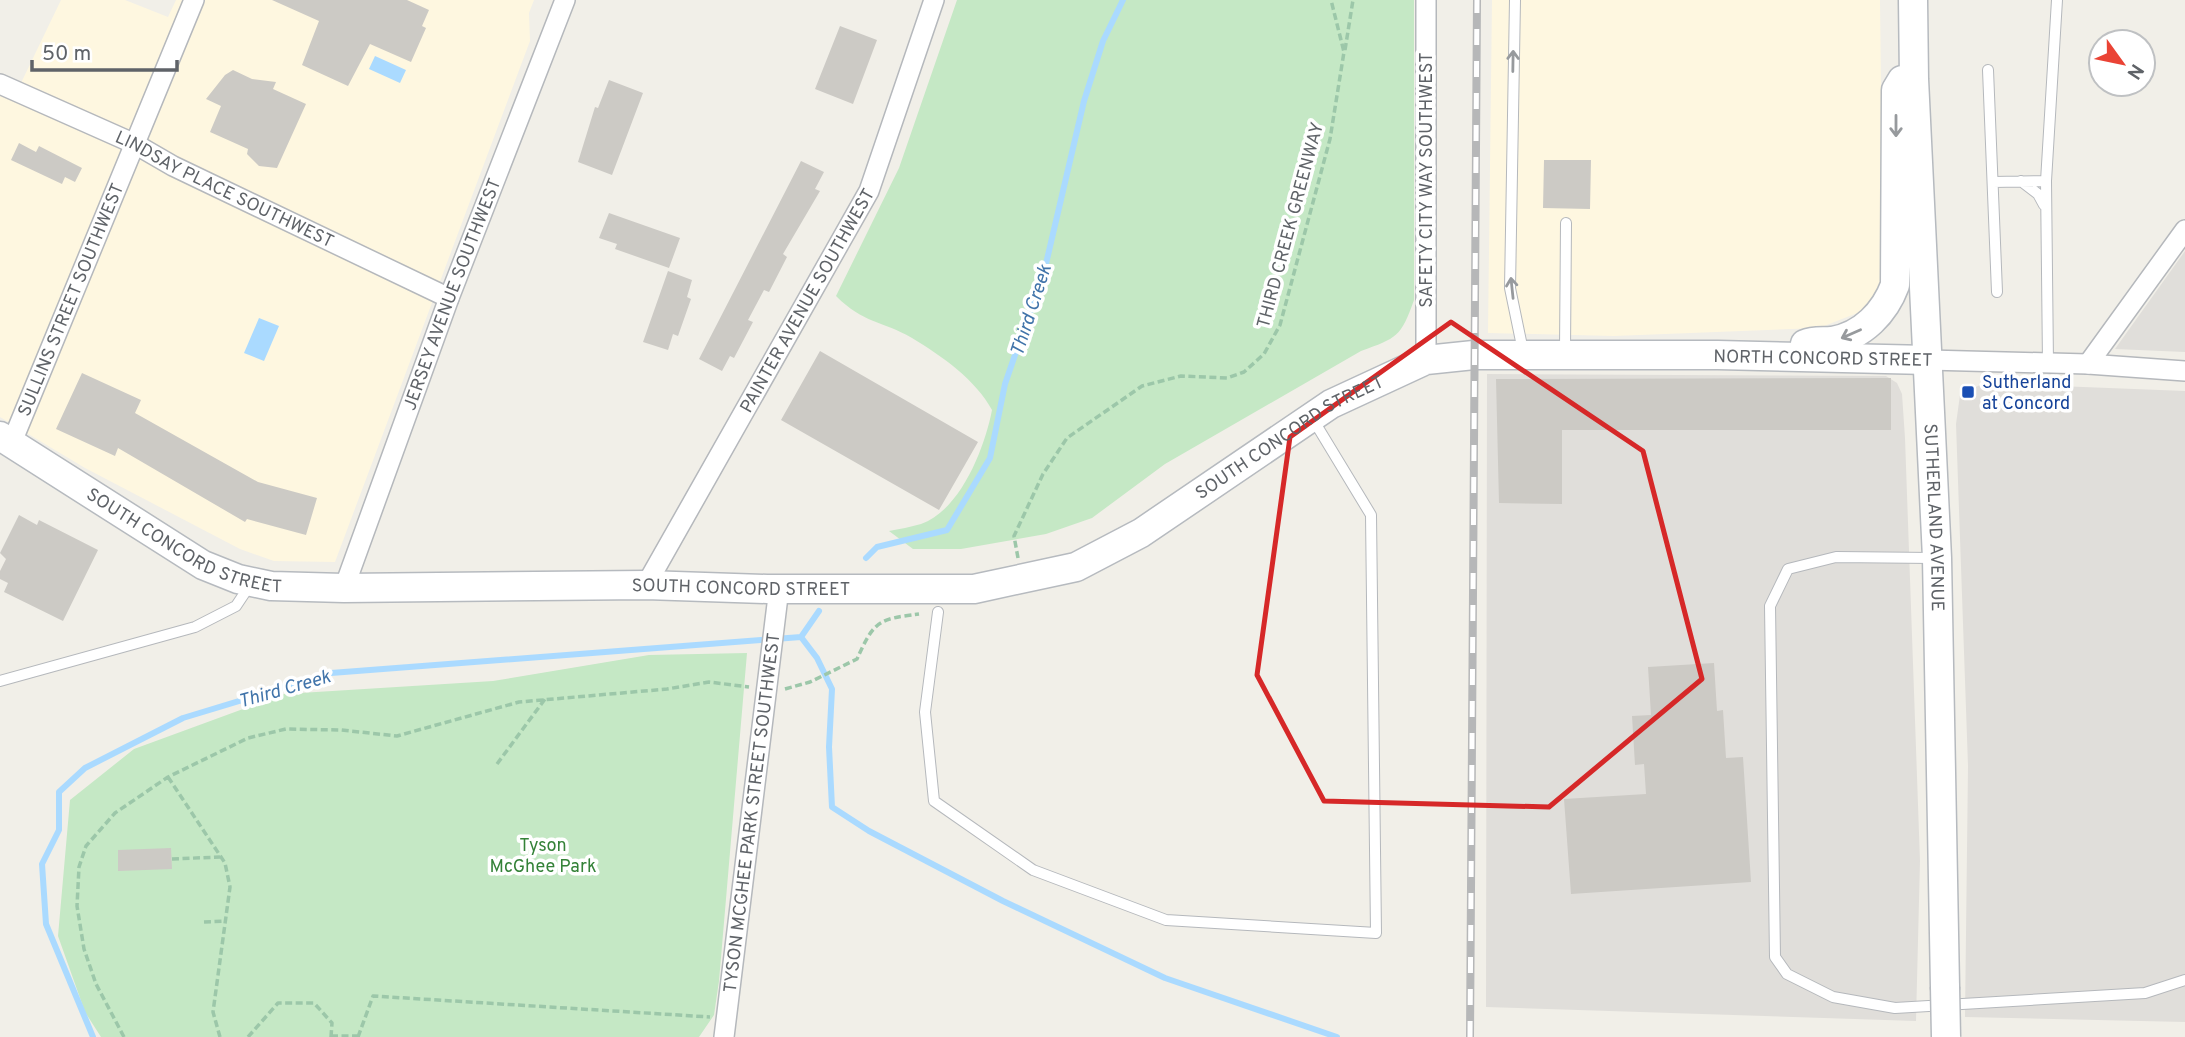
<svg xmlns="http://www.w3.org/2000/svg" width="2185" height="1037" font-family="Overpass,sans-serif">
  <rect width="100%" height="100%" fill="#f1efe8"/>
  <path fill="#fef7e0" d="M61 0H125L168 17 176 0H534L529 13 530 41 335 562 274 561 240 549 85 468 0 417V73L21 83Z
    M1492 0H1880L1883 264 1881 291 1865 310 1819 328 1614 336 1488 333Z"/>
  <path fill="#e0deda" d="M2185 251V352L2115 349Z
    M1487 374 1886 376 1897 383 1902 394 1905 438 1920 861 1916 1021 1486 1007Z
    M1984 383 2185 391V1022L1965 1017 1968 766 1956 424 1960 395Z"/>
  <path fill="#c5e8c5" d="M957 0H1414V300C1401 337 1397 338 1361 351L1165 464 1092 518 1046 534 961 549H913L889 531C899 529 911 527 921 524 961 510 985 447 992 410 976 380 942 356 912 338 881 320 864 324 836 296L899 168Z
    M747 653 719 981 714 1015 699 1037H101L85 1012 58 936 70 800 134 749 284 694 493 681 649 655Z"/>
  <path fill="#aadaff" d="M375 56 406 70 400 83 369 69Z
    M259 318 279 326 264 361 244 353Z"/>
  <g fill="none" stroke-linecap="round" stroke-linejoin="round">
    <path stroke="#aadaff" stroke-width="6" d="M866 558 877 547 947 530 990 458 1005 384 1045 268 1084 101 1103 41 1123 0
      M801 637 817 658 832 689 829 747 832 807 869 831 1003 901 1165 978 1337 1037
      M93 1037 46 924 42 864 59 830V792L85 768 183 718 331 673 801 637 819 611"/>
  </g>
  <path fill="#cccac5" d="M272 0H407L429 10 422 26 426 28 411 62 370 44 348 86 302 65 319 21Z
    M840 26 877 40 853 104 815 89Z
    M233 70 252 79 276 82 273 89 306 104 277 168 259 166 247 154 248 149 210 132 221 106 206 99 225 75Z
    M609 80 643 93 612 175 578 162 595 107 598 108Z
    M19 143 36 152 39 146 82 168 75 182 65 177 62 184 11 160Z
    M1544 160H1591L1590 209 1543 208Z
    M801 161 824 172 815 189 820 191 783 254 787 257 769 292 764 290 748 320 753 322 734 358 730 356 722 371 699 359Z
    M609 213 680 238 669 268 615 249 617 244 599 238Z
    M668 271 692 280 687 297 691 299 678 336 673 334 668 350 643 342Z
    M820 351 978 442 939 510 781 420Z
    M82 373 141 400 135 413 258 482 317 498 306 535 247 519 245 522 118 448 115 456 56 429Z
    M1891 378V430H1562V504L1499 503 1496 379Z
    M19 515 37 525 39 520 98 550 63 621 4 592 8 583 0 579V571L6 559 0 553Z
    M1714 663 1717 711 1723 710 1726 758 1743 757 1751 882 1571 894 1564 799 1646 794 1644 764 1635 765 1632 716 1651 715 1648 667Z
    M171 848 172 869 118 871V850Z"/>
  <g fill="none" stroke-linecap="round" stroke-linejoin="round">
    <defs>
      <path id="lane" d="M1515 0 1510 288 1523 351
        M1988 70 1997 292
        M2021 181 2038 194 2044 205
        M1993 182 2046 181
        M1565 351 1566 223
        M2048 363 2046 181 2057 0
        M1933 558 1836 557 1788 569 1770 606 1775 957 1787 974 1833 997 1895 1008 2145 993 2185 980
        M938 612 925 712 934 801 1033 870 1166 920 1376 933 1371 515 1314 421
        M0 681 195 627 236 606 250 585"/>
      <g id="street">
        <path d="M1426 0V360"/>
        <path id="s1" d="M0 84 135 144 173 166 449 298"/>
        <path d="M1928 360 2088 364 2185 371"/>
        <path d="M2088 364 2185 230"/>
        <path id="s2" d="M12 442 194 0"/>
        <path id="s3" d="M646 585 869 191 934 0"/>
        <path id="s4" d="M344 588 449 298 565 0"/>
        <path id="s5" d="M724 1037 779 588"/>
      </g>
      <g id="secondary">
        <path id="s6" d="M1913 0 1914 79 1937 558 1945 987"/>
        <path d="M1805 344C1814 340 1823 342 1832 341 1863 336 1885 312 1895 285L1896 90 1902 80"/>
        <path id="s7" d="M0 436 203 565 238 579 271 586 344 588 646 585 767 589H974L1076 567 1141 533 1331 404 1426 360 1474 355H1718L1928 360"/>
      </g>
    </defs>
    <use href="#lane" stroke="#b5b8bc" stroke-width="12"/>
    <use href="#street" stroke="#b5b8bc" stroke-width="22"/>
    <use href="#secondary" stroke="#b6babf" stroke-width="31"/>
    <path stroke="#9cc7a9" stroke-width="3.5" stroke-dasharray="7 3.5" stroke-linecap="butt" d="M1345 50 1353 0
      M1018 558 1014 536 1043 474 1067 438 1142 386 1181 376 1227 378 1244 372 1264 354 1280 325 1330 139 1344 52 1331 0
      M785 689 810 682 857 659C874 621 878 619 919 614
      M497 764 545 699
      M168 777 225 863 230 887 213 1012 220 1037
      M172 859 220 857
      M204 922 226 921
      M331 1036H358
      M124 1037 96 984 84 949 77 906 79 867 86 846 115 813 168 777 248 738 286 729 341 730 397 736 519 702 667 689 709 682 749 687
      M248 1037 278 1003H314L332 1023 331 1037
      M358 1037 373 996 710 1017"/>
    <use href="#lane" stroke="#fff" stroke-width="10"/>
    <use href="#street" stroke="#fff" stroke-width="19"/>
    <use href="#secondary" stroke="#fff" stroke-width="28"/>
    <defs>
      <path id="rail" d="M1470 1037 1477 0"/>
    </defs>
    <use href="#rail" stroke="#b6b7b8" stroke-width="8"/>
    <use href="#rail" stroke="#fff" stroke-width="5" stroke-dasharray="16" stroke-linecap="butt"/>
    <defs>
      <path id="secondary-bridge" d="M1945 987 1946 1037"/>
    </defs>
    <use href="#secondary-bridge" stroke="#b6babf" stroke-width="31" stroke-linecap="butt"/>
    <use href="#secondary-bridge" stroke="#fff" stroke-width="28"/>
  </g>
  <defs><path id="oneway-shaft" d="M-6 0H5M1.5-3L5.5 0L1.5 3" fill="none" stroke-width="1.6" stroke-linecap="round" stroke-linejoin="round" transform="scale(1.75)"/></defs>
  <g stroke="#979a9d">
    <use href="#oneway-shaft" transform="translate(1513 61) rotate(-89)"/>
    <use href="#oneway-shaft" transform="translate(1896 126) rotate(90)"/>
    <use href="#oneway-shaft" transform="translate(1512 288) rotate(-96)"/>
    <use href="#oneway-shaft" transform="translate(1851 334) rotate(156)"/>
  </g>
  <path fill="none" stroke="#d62828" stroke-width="5" stroke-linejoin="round" d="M1451 322 1643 451 1702 679 1549 807 1324 801 1257 675 1290 437Z"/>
  <rect fill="#1a4fb4" stroke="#fff" stroke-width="2.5" x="1961" y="385" width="14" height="14" rx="3.5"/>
  <g text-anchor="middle" stroke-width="7" stroke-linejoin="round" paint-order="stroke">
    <g font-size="18" fill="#5f6368" stroke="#fff">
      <text transform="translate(1426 180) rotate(-90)" y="6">SAFETY CITY WAY SOUTHWEST</text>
      <text dy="6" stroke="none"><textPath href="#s1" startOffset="248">LINDSAY PLACE SOUTHWEST</textPath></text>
      <text transform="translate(1290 225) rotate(-75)" y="6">THIRD CREEK GREENWAY</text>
      <text dy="6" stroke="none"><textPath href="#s4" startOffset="313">JERSEY AVENUE SOUTHWEST</textPath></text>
      <text dy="6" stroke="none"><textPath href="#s2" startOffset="154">SULLINS STREET SOUTHWEST</textPath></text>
      <text dy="6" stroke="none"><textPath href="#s3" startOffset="327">PAINTER AVENUE SOUTHWEST</textPath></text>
      <text transform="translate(1823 358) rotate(1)" y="6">NORTH CONCORD STREET</text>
      <text dy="6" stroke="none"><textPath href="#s7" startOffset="1370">SOUTH CONCORD STREET</textPath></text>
      <text dy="6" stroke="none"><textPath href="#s6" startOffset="518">SUTHERLAND AVENUE</textPath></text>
      <text dy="6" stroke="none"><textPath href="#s7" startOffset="214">SOUTH CONCORD STREET</textPath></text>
      <text dy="6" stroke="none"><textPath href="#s7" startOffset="782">SOUTH CONCORD STREET</textPath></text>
      <text dy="6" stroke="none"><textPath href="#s5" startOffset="226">TYSON MCGHEE PARK STREET SOUTHWEST</textPath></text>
    </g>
    <g font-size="18" fill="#164399" stroke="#fff" text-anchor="start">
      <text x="1982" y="388">Sutherland<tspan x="1982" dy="21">at Concord</tspan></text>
    </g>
    <g font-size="18" fill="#348238" stroke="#fff">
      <text x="543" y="851">Tyson<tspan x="543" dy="21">McGhee Park</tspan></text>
    </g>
    <g font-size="19" font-style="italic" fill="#4174aa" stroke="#fff">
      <text transform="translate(1030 310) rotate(-72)" y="7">Third Creek</text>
      <text transform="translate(284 688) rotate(-16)" y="7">Third Creek</text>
    </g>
  </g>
  <g transform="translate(2122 63) rotate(123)"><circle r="33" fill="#ffffff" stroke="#bfc1c3" stroke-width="2"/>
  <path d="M0-5L12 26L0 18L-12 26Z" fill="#ea4335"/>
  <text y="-10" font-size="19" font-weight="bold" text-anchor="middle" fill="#5f6368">N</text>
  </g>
  <path d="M32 60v10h145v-10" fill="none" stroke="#5f6368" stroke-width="3.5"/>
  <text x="42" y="60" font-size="21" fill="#5f6368" stroke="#ffffff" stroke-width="5" paint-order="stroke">50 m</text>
</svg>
